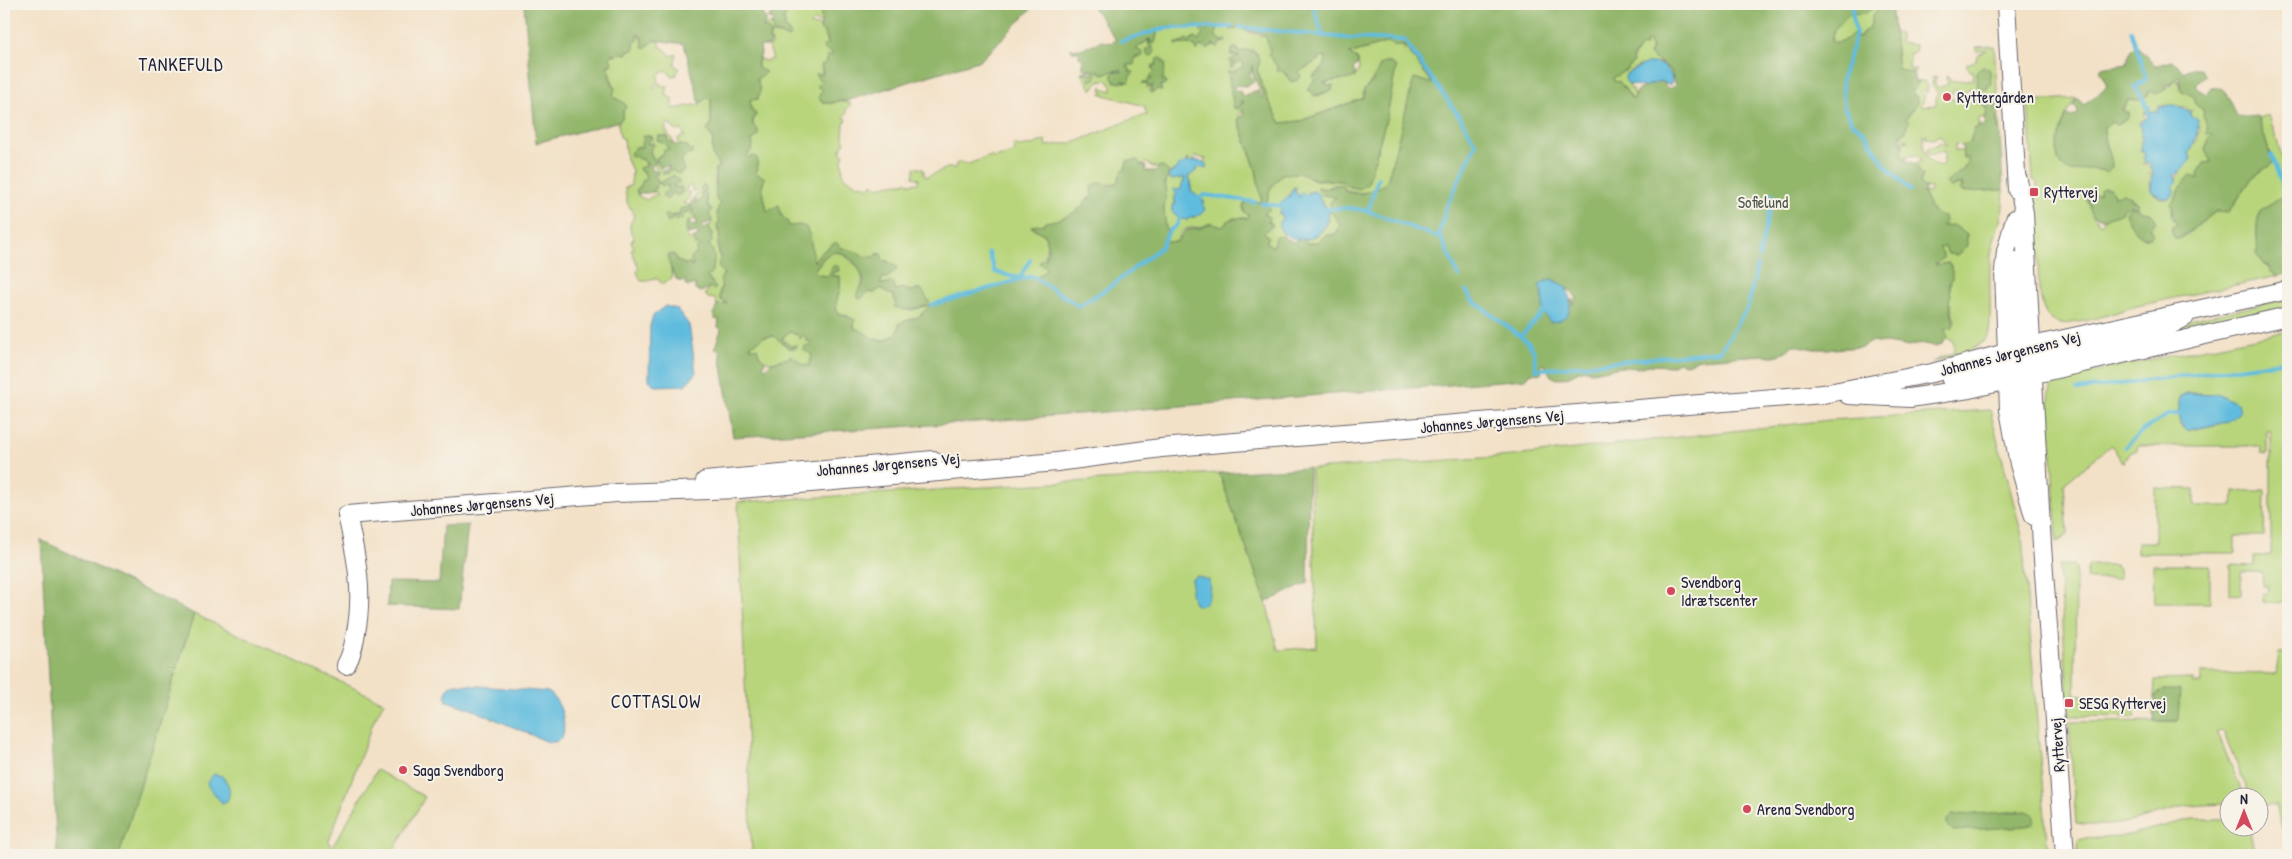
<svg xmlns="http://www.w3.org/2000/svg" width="2292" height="859" font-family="'Patrick Hand',sans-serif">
  <rect width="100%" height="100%" fill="#f7f3e8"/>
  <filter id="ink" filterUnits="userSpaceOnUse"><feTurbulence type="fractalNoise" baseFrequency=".02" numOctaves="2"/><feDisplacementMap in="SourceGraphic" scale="10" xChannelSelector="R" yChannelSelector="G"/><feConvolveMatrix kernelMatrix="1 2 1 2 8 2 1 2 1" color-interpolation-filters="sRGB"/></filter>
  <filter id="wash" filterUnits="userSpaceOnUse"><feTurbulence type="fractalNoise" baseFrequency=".0096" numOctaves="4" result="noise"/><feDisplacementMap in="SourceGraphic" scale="20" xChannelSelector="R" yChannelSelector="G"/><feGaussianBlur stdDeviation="1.12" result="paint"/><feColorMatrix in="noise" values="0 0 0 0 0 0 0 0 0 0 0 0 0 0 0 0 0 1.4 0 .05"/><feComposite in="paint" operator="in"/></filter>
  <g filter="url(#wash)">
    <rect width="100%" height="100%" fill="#f3e1c7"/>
    <path fill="#b8d57b" stroke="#6d7c5b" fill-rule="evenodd" d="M788 4H803L801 9 802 10 805 4 806 9 809 6 813 8 814 6 811 4H822L820 11 824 12 821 23 814 21 810 25 820 26V29L825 32 828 44 825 47 829 51 833 53 822 66 821 82 817 85 823 90 820 97 824 103H834L837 101 850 103 851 106 846 109 847 113 844 116 847 120 844 123 843 137 845 143 841 145 843 147 840 150 842 154H844L842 160 843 176 858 185 862 184 870 188 872 183 877 187C889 185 893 183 904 183L906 181 910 184 918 183 919 179 913 177 915 167 923 169 925 176 927 177 947 168H955L956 164 959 162 968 164 991 156 994 158 1013 153 1015 150 1013 149V146L1016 144 1018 147 1032 145 1045 140 1047 146 1076 142 1137 117 1147 115 1144 106 1101 94 1102 91 1105 92 1101 89 1102 86 1105 89 1112 91V86L1106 79 1102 82V79L1096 83 1092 90 1081 73 1088 74 1095 69 1096 71 1090 77V81L1099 71 1105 74 1115 67 1123 72 1115 71 1112 74 1114 82H1127L1132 73 1126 65 1133 63 1135 57H1140L1141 54 1136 48 1151 39 1148 42H1152L1151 48 1146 49 1149 56 1154 51 1152 46 1155 43 1158 30 1171 27 1211 26 1198 41 1195 38 1179 44H1188L1198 48 1200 46 1209 47 1223 42 1215 36 1219 26 1227 27 1236 30 1237 28H1242C1243 30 1263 37 1267 37L1271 55 1291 82C1296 79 1295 77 1298 73 1305 63 1318 60 1327 56L1325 67 1313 76 1314 81 1308 88 1318 96 1331 90 1333 85 1328 86 1324 84 1334 80 1355 77 1359 69 1358 60 1349 54 1389 42 1393 46H1405L1433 85 1415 78 1387 182C1369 195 1353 197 1335 184L1326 189 1318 187V190L1323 195 1336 197 1331 201V206L1328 209 1314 191 1308 192 1307 195H1302L1298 198 1299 195 1294 192V188L1292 189 1290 197 1280 203 1282 208 1280 214 1283 219 1279 227 1284 235V238L1281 237 1273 247 1267 243 1268 237 1263 233 1273 226 1264 214 1270 189 1282 174C1295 168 1305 177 1316 180 1323 181 1333 180 1340 181 1351 182 1358 195 1368 183L1387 116 1396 67 1390 63H1384L1363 93 1364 98 1361 99 1300 121 1281 123 1268 100 1257 69 1260 61 1257 53 1253 50 1239 52 1238 49 1233 48 1231 55 1240 56 1233 62 1235 63 1240 60 1243 63 1242 68 1232 73H1228L1234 108 1242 100 1244 111H1240V118L1238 119 1256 170 1262 203 1247 218H1234L1223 227 1207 224C1199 230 1190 225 1183 231 1180 234 1179 239 1176 242L1165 241 1168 231C1161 225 1165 186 1167 177L1170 179 1185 177 1180 191 1176 190 1177 195 1174 197 1178 218 1187 220 1191 217H1195L1202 213V201L1191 191V181L1188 177 1197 170 1198 167 1206 164 1204 162 1206 159 1195 156 1193 164 1188 162 1189 159 1186 160 1187 162 1169 173 1163 167H1153L1147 163C1131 168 1122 166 1117 183L1096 186 1091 191 1092 197 1087 199C1086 203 1082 210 1078 212 1072 217 1039 226 1031 227L1045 235 1047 246 1045 254 1046 270 1037 277 1029 276 942 301 931 305 918 317 900 323 896 334 883 341 869 337 854 328V323L848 316 837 312 836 303 840 289V276H832L834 272 832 269 829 276 819 275 814 271 826 255 833 252 842 253 857 266 862 275V286L868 292 874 293 881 288 893 295C902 317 913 310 931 304L917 289 911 292 900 289 897 290 888 284H880L884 276 891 275 897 268 888 261 883 260 881 254H877L875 258 861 256 857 252 832 245 818 255 814 262 810 236 788 226 781 214 767 211 762 186 765 178 755 173 758 168 747 155 752 151V140L758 136C754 127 751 123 756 115L751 108 750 100 758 99 757 78 761 71 758 68V59L766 61 773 58 768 46 772 45V41L769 39 771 36 763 26 766 21V25H772L773 34H790C780 20 783 19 790 6ZM1157 59 1165 62 1162 83 1165 81 1166 83 1154 90 1153 93 1150 92 1154 85 1149 87 1143 82 1148 84V79H1152L1150 76 1155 71 1153 69V66L1156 65Z
      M1877 4 1880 6 1872 17 1870 27 1862 33 1861 37 1850 38 1839 43H1831L1834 30 1849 14C1860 11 1869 14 1877 4Z
      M1894 30 1895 33 1900 34V43L1916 45 1915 53H1910L1909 56 1911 59 1908 63 1910 69H1915V73L1898 70Z
      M637 34 648 44 656 40 660 42V47L665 49 671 56 676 54 675 65 680 69 677 71V75L672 76 667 71 662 72 658 75 659 82 652 87 655 89 660 83 663 86H668L666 95 673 99V109L700 104 706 98 711 99V124L708 133 713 137 712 147 719 166 715 169 716 199 720 204 718 212 720 222 717 227 720 238C714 246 722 263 723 273 724 283 718 290 720 300L726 302 725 305H717L715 299 708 298 705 294 713 282 707 277 711 271 713 254 709 245 712 232 709 228 712 221 709 215 712 209 708 206 705 191 702 190 701 195 704 197 696 204V200L693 197 698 194V191L695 189 693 192 691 186 689 185 686 189 687 193 690 192 689 199 683 203 692 206 679 215H674L672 219 693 209 695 219 688 221 686 231 688 234 686 235 690 240 693 239 700 247 691 260 694 266 678 262 675 256 670 263 672 278 663 284 656 278 650 279 649 281H641L637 272 639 268 631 250 634 248 631 241 634 239 633 235 631 233C628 221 632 224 634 215L627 202 625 188 631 185 632 170 626 159 624 139 620 137 618 123 623 116 624 103 613 97 614 86 607 66 611 65 610 58 614 54 615 56 620 53 628 54 627 51 634 50V43L638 38ZM666 122 677 131 681 129 685 136 678 138 679 145 687 150V156H684L681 161 683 171 672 170 667 174 663 173 656 158 669 149 662 142H670L673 144V141L666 131ZM652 139 647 140V144L653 143 654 145 650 150 652 158 656 161 655 165 658 172 653 175 656 186 654 192 657 193V195L652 196 647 200 638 196 636 190 646 180V176L643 171 647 162 633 152 634 148 642 147 644 140Z
      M1648 40 1652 49 1650 50 1660 64 1671 70 1674 80 1660 64C1646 63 1637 65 1626 74L1629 84 1631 85 1629 88 1633 89V92L1635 93 1634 99H1632L1623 86 1615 83 1613 77 1627 69 1640 47Z
      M1991 46H1994L2000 134 1998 130 1995 101 1985 105 1987 112 1986 121 1984 117 1980 118 1978 122 1981 125C1970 128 1975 140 1966 144 1962 147 1960 144 1955 144V151H1963V158L1969 157 1964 169 1946 183 1950 187 1962 184V192L2003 190C2006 216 1994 231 1991 255 1988 282 1992 308 1989 333 1981 352 1949 358 1932 362L1955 352 1953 341 1947 338 1944 331 1947 327H1950L1955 321 1949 300 1952 267 1948 263 1936 265 1938 261 1939 248 1945 247 1948 254 1964 248 1965 238 1960 231 1942 227C1936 213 1928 207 1923 193L1930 192 1931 188 1922 187 1920 183 1923 177 1917 170 1915 164 1921 162V158L1914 155 1906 157 1901 154 1903 142 1907 140 1900 135 1906 131 1907 125 1910 122 1906 118C1913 111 1915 99 1910 90L1917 82 1924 81 1928 86 1927 93 1923 90 1920 92 1925 96 1921 106 1936 105V97L1939 95 1932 85 1933 77 1937 76 1934 83 1939 88 1948 84 1946 76 1953 81 1974 79 1973 71H1970L1966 64 1976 61 1977 55 1987 50 1976 51V47ZM1970 88 1982 93V97L1965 103 1950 98 1954 90 1963 93ZM1927 134 1926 138 1933 139 1940 135 1947 146 1939 142 1938 146 1929 147 1926 153 1929 155 1944 151V164L1940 167C1924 162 1923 150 1924 135Z
      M2175 80H2178L2181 90C2184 93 2189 93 2192 95 2206 103 2203 123 2213 135L2206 147 2211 162 2204 163 2199 179 2193 176C2179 184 2164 210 2177 224L2171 229 2175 239 2182 238 2215 212 2230 211 2252 178 2270 165 2272 161 2259 118 2269 115 2288 176V191L2283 193 2279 200 2260 213C2252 233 2259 265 2278 276 2231 286 2184 296 2137 306 2115 312 2094 321 2071 323 2065 324 2056 324 2050 319 2036 308 2038 257 2039 239H2037L2034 191 2037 190V182L2033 180 2028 101 2077 98C2065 109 2054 145 2058 160L2067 170C2076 171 2084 167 2092 168 2099 170 2102 172 2109 170L2112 166C2110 154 2103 135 2104 126L2110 122 2118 124 2128 117V112H2123L2127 100 2134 101 2147 96 2150 91 2171 85ZM2159 106C2170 105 2176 107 2186 108L2189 112 2192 110 2191 115 2201 131 2198 132 2197 140 2189 152 2191 159C2181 169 2173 180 2173 194L2168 199 2160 198 2151 191 2150 180 2153 175 2149 174 2151 172V166H2147V163L2143 164 2146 159 2144 151 2141 152 2143 139 2141 136 2142 128 2139 125 2141 120 2144 121 2146 118 2144 117 2145 111 2148 109 2150 113 2158 112ZM2112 191 2114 196 2135 200 2137 206 2123 207V211L2107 217 2101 224C2090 218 2090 207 2086 196L2093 193 2096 195ZM2140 211 2156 222 2150 227 2146 239C2135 233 2129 224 2126 212Z
      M1329 211 1334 214 1340 225 1336 234 1327 235 1318 242 1306 243 1304 240C1314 238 1327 230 1329 219 1329 216 1328 214 1329 211Z
      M2288 299V307L2194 328 2178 334 2160 336 2193 319Z
      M2288 331V603L2263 602V594L2267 593 2268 586H2263L2262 572H2241V595L2230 594V565L2254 566V556L2271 555V431H2267V454L2261 453V446H2138L2137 450 2130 453 2123 463 2111 445 2064 484 2068 535 2057 542 2049 406C2049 377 2056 387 2072 376ZM2193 393 2219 394 2238 404 2219 424 2186 431 2181 426 2179 402Z
      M789 332C798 332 808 335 812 344L808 347 812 355 810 366 801 364 793 358C776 358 767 371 756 350L750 348 754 342 759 341 763 337 774 336 789 348H795L796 345 791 346 783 341V337Z
      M1990 410 2022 536 2048 855H752L738 502 1219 473 1266 602 1278 650 1317 647 1311 469 1513 456 1829 420Z
      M2155 488 2194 489V506H2233L2234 491H2261V489H2265L2264 536H2235V553H2137V542H2155Z
      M2059 565H2074L2076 567 2075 695H2084V702H2135V717L2069 716 2070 699H2068Z
      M2088 565H2115L2119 570V579H2086Z
      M2153 565H2210V603H2154Z
      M194 614 384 702 374 720 329 841 334 855H119Z
      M2279 653H2288V850L2276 806 2260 805V796H2250L2223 731 2217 732 2244 796H2230L2229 804C2215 805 2201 804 2187 807 2143 815 2124 831 2076 823L2069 722 2178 721 2160 691 2154 698 2155 680 2193 679V683H2201V673L2276 674Z
      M377 770 425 797 391 855H348L333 846Z
      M2192 819H2229L2230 826 2249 827 2255 855H2078L2077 842 2080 839 2120 837Z"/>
    <path fill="#92b66b" stroke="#5a6c53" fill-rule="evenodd" d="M524 4H761L765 6V9L760 11 766 19 763 28H767L770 33 769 40 772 41 768 46H760L761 54 757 63 758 68 766 72 757 79 760 90 758 99 750 100 751 108 756 115 753 119 752 124 758 130V136L752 140 753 147 747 155 749 157 754 156 757 158 758 165 756 173 765 178 762 186 767 211 779 205 781 215 788 222 789 226 800 225 806 227 810 236 814 262 818 255 836 242 841 248 860 253 861 256 874 257 877 254H881L883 260 896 266 897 269 886 279 884 276 880 284H888L891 281 895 285 894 288 897 290 902 288 911 291 917 289 922 290 931 305 1029 276 1037 277 1046 270 1045 266 1039 263 1042 259 1045 260 1048 249 1045 235 1031 226 1044 224 1045 222C1061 220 1074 214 1085 204V201L1092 197 1091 187 1101 182 1105 183 1108 186 1117 183 1122 170 1125 169 1127 161 1138 160 1140 165 1146 166 1145 171H1155L1161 166 1167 170 1169 173 1165 185 1167 191 1164 209 1166 230 1168 231 1165 241 1176 242C1189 228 1181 231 1200 228 1204 228 1207 224 1211 223L1222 227 1230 219 1247 218 1248 215 1244 212 1243 206 1247 201 1262 202 1256 170 1238 118 1243 116 1242 104 1244 102 1242 100 1239 109 1234 108C1231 95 1230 84 1228 71L1235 72V70L1242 68 1243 63 1239 61 1236 65 1233 62V68H1231L1230 60 1239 56 1231 55 1233 48 1238 49 1239 52 1248 50 1257 53 1260 61 1257 70 1268 100 1281 123 1300 121 1361 99 1364 98V90L1372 82 1381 64 1390 63 1396 67 1387 116 1368 183 1360 189 1350 187 1341 181 1314 179 1301 173 1282 174 1270 189 1266 205 1270 209 1264 214 1269 217 1268 222 1273 224 1264 233 1268 236 1267 243 1273 247 1275 237 1280 236 1294 242 1301 238 1308 244 1318 242 1324 236 1336 234 1340 225 1334 215 1328 210 1331 206 1329 203 1336 197 1323 195 1318 190V187L1326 189 1341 184 1345 187 1344 191C1358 197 1375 191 1387 182L1414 78 1433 84 1409 50 1404 49 1405 46H1393L1389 42 1349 54 1358 60 1357 65 1353 69 1355 73V77C1345 82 1335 79 1324 83L1328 86H1334L1331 89 1333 90 1314 96 1312 91H1308L1307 90 1314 81 1313 76C1324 73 1325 64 1326 57L1317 59V61L1299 72 1301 76 1298 80 1291 82 1286 74 1280 70 1277 71V67L1269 54 1270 51 1266 37 1260 33 1244 30 1241 28 1230 30 1227 27 1219 26 1215 36 1221 41 1226 40V42L1221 43 1218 47 1213 44 1208 49 1200 46 1197 51 1195 46 1193 47 1190 44 1176 45V43H1182L1185 39 1191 41 1194 38 1198 41 1203 34 1200 31 1203 29 1206 32 1210 26 1158 30 1155 43 1152 46 1155 51 1152 56H1148L1145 50 1151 48 1148 44 1152 42H1148L1151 40 1149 39 1136 49 1142 52 1143 56 1135 57 1134 65H1126L1130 68 1129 71 1134 72 1129 78 1130 82 1122 81 1121 83C1116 81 1111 82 1112 74L1115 71 1122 72 1121 69 1102 74 1099 70 1095 79 1090 81 1088 77 1096 70H1090L1086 74 1081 72 1088 71 1090 68 1086 70 1083 68V59L1079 57V52L1072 51 1070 49H1081L1101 41 1111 43 1116 40 1091 4H1877L1866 13 1849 14 1834 30 1831 42C1839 43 1848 40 1853 33L1856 34V39L1860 37 1862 33 1870 27 1872 17 1880 6 1879 4H1891L1898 69 1913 73 1915 82H1917L1915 90H1910L1913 95 1917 97V104L1906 118 1910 122 1907 125 1906 131 1900 135 1901 140 1908 141 1903 142 1901 154 1906 157V161H1909L1919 168 1917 170 1923 175 1920 183 1922 187H1926L1923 193 1929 203 1928 207 1938 215 1944 216 1945 221 1942 226 1954 225 1967 235V246L1957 255 1948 254 1945 247 1939 248 1943 253V259L1935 263 1936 265 1948 263 1952 265V278L1949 285 1951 295 1949 300 1954 324 1953 327 1944 329 1948 337 1940 345 1934 346 1925 344 1905 346 1872 341 1862 347 1833 349H1814L1793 345C1783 354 1778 358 1764 355L1700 359 1686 364 1678 362 1671 366 1649 365 1638 368 1622 367 1591 372 1583 369 1567 377 1557 379 1551 376 1544 364 1542 365 1541 374 1531 373 1526 379 964 423 733 437 720 353 719 350 715 349C716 343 719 335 721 330L718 327 719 320 715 319 713 314 717 305 727 304 720 299V289L722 288 720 279 724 274 718 267 719 261 721 259C720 252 715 245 720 238L717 224 720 222C716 216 716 210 720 204L716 199 715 169 719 166 712 155 713 137 707 131 711 124V99L706 98 700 104 684 44 655 40 645 48 643 47 642 37 638 34V40L634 43V50L627 51V54L620 53 617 56 613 54 610 58 612 63 607 66 610 73 609 77 615 88 613 97 624 103 626 107 623 111V116L620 121 536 143ZM1648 41 1652 48 1649 55 1671 70 1675 86 1668 89 1663 82 1657 81 1638 90 1634 99H1632L1619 81 1615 82 1613 78 1628 69 1633 62 1632 58 1640 47 1646 46 1645 43ZM1252 65 1253 74 1263 97 1260 98 1258 90 1242 96 1240 91 1234 90 1235 85 1245 86 1254 82 1249 74 1251 73ZM833 252C850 252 860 267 864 282L857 293 858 298 861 299 868 292 874 293 881 288 886 293 893 295 896 303 894 307 906 310 931 305 918 317 899 323C899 329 898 332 893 336 877 349 868 331 854 328L855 320 837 312 836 303 840 289V276H832L834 272 839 271 838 266H833L828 276 819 275 814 271 823 258ZM1551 279C1557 280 1572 293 1577 297L1573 305V299L1571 300V302L1547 316C1542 306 1541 291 1546 280ZM789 332 799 335 800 339 804 335 807 341 811 342 810 347 806 345 803 349 812 355 809 366C800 366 797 357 790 355L789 358 772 362 766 368 763 366 765 361 759 355 757 348H750L751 345 759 341 763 337 774 336 789 348H796L797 345 791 346 783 340V337Z
      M788 4 790 6 783 20 785 22V29H787L791 36 788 38 780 34H772L773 26 770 24 774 20 767 18 771 17 770 14H773L768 12 774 10 772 8H777V12H780L782 6Z
      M821 4H1036L981 60 846 101H837L829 104 820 100 819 95 823 90 816 86 821 81 815 75 817 73 818 75 823 74 821 65 826 62 827 56H831L833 53 825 50 823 46 828 44 827 37 824 36 825 32H822L820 29 822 19 820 15 823 12H818L819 8H822Z
      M2138 47 2155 66 2171 61 2177 64 2183 72 2192 68H2199L2206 76 2198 82 2196 88 2206 94 2211 87C2230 84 2228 105 2237 116L2246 117 2258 116 2272 161 2270 165 2252 178 2228 213 2215 212 2179 239H2175L2172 233V227L2177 224 2172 216 2173 209 2171 204C2178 196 2182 181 2190 175L2199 179 2198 173 2204 163 2211 162 2205 149 2209 139 2213 135 2207 134 2208 128 2203 116 2204 111 2195 104 2193 96 2181 90 2179 76 2174 83 2164 85 2166 89C2161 93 2155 95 2150 91 2144 102 2137 99 2127 100V105L2123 107V111L2128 112V117L2117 125 2110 122 2108 126H2104C2102 138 2112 154 2112 167L2107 172 2092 168 2071 172C2047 164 2059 131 2067 115L2072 117 2078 114 2077 108 2072 107 2077 98 2084 105C2091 96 2102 96 2107 85L2100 72 2101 68 2127 64 2131 49Z
      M1162 58V61L1166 64 1162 82 1165 79 1166 83 1160 86 1162 91 1157 89 1152 93 1149 90 1153 89 1150 87 1154 85 1147 88 1148 85 1142 83 1145 81 1147 84 1148 80 1152 79 1150 76 1155 71 1152 69 1153 65H1156L1157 59Z
      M1984 66 1990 70 1991 85 1987 87V90L1977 86C1979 78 1971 71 1984 66Z
      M1977 101H1995L1998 130 2000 134 2003 190 1962 192 1960 188 1963 187 1962 184 1950 187 1946 183 1964 169 1969 158H1963L1962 145 1970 142 1974 129 1985 125 1987 107 1980 105Z
      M645 135 652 137V139L647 141 648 144 653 143 654 145 650 150 652 158 656 161 651 168 652 170 658 172 657 175 653 176 654 178H657L659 183 654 188V192L638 194 636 190 640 187 643 180H646L644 171 641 172 639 168 647 165V163L643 162V159H638L636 156 632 157 630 153 636 147H642L641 143 644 140 642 137Z
      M658 136H667L668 141 677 145 688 146V150H692V154L684 156 681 161 684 171 678 174 672 170 667 174 663 173V171L669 168V166L660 167 656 158 663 154 664 150 669 149 663 143 657 140Z
      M674 175 680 182 674 184 673 187H681L683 192 677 196 672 192 667 200 663 196V193L668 191 667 187 669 185 662 186 659 183Z
      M704 185 707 188 705 191 708 206 712 209 709 215 712 219 711 222 701 225 705 230 707 226H710L709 228 714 235 711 236 712 242 709 245C717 253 715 272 707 277L716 288 714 290 710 287 701 292 695 290V284L687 287 685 281H678C672 275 670 266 668 255L674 254 678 262H682L686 265 689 262 691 267 693 266 691 257 696 255 697 248 700 247 699 245H694L695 241 693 239 697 237 698 234 696 232 688 234 686 226 689 221 692 225 697 224 695 216 691 215 693 210 691 209 687 214 684 213 683 218 676 221 674 218 668 222 664 215 679 216 680 209 692 206 690 205 693 199 696 200V204L703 198 700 195 703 192 700 188Z
      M2104 187 2111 188 2114 196 2123 194 2132 197 2130 199 2137 202 2138 206 2130 205 2126 209 2123 207 2120 213 2103 219 2095 217 2090 212 2087 194 2090 193 2099 194V189Z
      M2288 191V274L2278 276 2271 272 2270 267 2264 264 2257 254C2259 239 2253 225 2262 210L2282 196 2283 193Z
      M2130 208H2139L2140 211C2147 210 2155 214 2156 222L2150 227 2153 233 2151 237H2143C2134 231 2128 223 2126 212Z
      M1309 468 1308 583 1266 602 1219 473Z
      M468 525 459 609 387 606 388 582 439 583 443 526Z
      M41 540 194 614 119 855H57Z
      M2162 690H2180L2178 721H2154V698Z
      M2027 811 2033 814 2035 820 2033 824 2027 826 1953 831 1947 824V820L1952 815Z"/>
    <path fill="#60bcde" stroke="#416f8c" d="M1647 63C1660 62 1672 68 1672 83L1669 85 1660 81 1644 87 1628 84 1625 79 1626 74Z
      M2169 105H2175L2191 113V116L2198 120 2197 127 2200 126C2194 133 2197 144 2189 153L2191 158 2185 168 2175 175V179L2177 181 2173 186 2175 190C2170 204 2161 197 2151 191L2153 172 2150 168 2151 163H2146L2143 158 2145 157 2144 152H2141V141L2143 139 2141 138 2142 128 2139 125 2148 117 2145 111 2147 108 2150 107V113L2154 110 2158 112 2159 108Z
      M1195 160 1204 162 1207 166 1206 169 1198 167 1197 170 1188 177 1191 181V191L1205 202 1202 204 1205 209C1203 214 1196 217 1191 217L1187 220 1178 218 1172 211V205L1176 204 1174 197 1177 195 1172 189 1180 190 1185 178 1172 180 1168 176 1180 165 1189 161 1193 163Z
      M1294 187H1296V191H1294L1299 195V198L1302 192 1306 195 1312 191 1319 194V200L1328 209C1330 238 1294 251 1279 227V221L1283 219 1281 214H1278L1281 210 1280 204 1288 196 1290 197 1289 194 1293 191Z
      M1551 279 1565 286C1573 301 1574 321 1550 322L1543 312V294L1539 285Z
      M665 306 677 309 689 325 696 373 685 385 655 386 649 380 650 326 653 316Z
      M2187 393 2219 394 2238 404 2240 412 2226 422 2186 431C2178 424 2178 406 2180 396Z
      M1196 576 1209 580C1210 591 1211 599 1201 606L1194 604 1191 592 1192 579Z
      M456 684 548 692C561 700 567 724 562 738L555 742H548L471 709 447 701 445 696 449 686Z
      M214 774 222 776C229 785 232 790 227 801L222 803 208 786 207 782Z"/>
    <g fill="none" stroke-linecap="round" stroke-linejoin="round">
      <path stroke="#60bcde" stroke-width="4" d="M1313 4 1323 36
        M1851 4 1856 34 1842 79 1844 107 1852 122 1865 133 1885 165 1910 190
        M1239 27 1346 38 1404 40 1461 119 1476 144 1446 208 1439 234 1459 277
        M2131 31 2146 77 2145 80 2135 87 2145 101V106L2149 107
        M1121 41 1166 28 1231 27
        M2271 155 2288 200
        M1200 197 1205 195 1255 202
        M1262 203 1280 206
        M1328 209 1350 208 1368 211 1440 238
        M1368 211 1378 178
        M989 253 995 272 1018 278
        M1759 257 1773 194
        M1019 279 1030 260
        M1466 290 1471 299 1528 342 1534 352 1536 370 1720 351 1748 307 1757 265
        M931 305 1032 276 1079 306 1114 284 1161 247 1169 231 1177 225 1180 218
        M1522 335 1543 312
        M2077 390 2288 361
        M2125 447 2143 430 2169 414H2181"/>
    </g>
  </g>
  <g filter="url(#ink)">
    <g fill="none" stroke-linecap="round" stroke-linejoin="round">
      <defs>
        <path id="minor" d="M2006 4 2017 190
          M2018 180 2024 213 2042 546 2065 855
          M2015 219 2006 251 2004 271 2009 410 2019 464 2034 516
          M2016 261 2026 459
          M2021 363 2159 331 2185 317
          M1951 380 2004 369
          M1848 395 1910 398 1969 389 2288 316
          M705 481 933 460
          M346 665C352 655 354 644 356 632 364 591 356 555 347 515L616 493 740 489 1057 462 1161 448 1823 394 1932 373 2032 346 2288 290"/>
      </defs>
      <use href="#minor" stroke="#6b656c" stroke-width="20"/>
      <use href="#minor" stroke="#fff" stroke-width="18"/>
    </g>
  </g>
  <g fill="#d1495b" stroke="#f7f3e8" stroke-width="2">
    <circle cx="1947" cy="97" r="5"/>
    <rect x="2029" y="187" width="10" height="10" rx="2.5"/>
    <circle cx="1671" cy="591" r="5"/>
    <rect x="2064" y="698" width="10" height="10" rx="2.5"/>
    <circle cx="403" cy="770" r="5"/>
    <circle cx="1747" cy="809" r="5"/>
  </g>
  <g text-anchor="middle" stroke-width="4" stroke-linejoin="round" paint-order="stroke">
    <g font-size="16" fill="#22223b" stroke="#f7f3e8" text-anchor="start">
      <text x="1957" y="103">Ryttergården</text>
      <text x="2044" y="198">Ryttervej</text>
      <text x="1681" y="588">Svendborg<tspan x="1681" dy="18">Idrætscenter</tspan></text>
      <text x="2079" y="709">SESG Ryttervej</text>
      <text x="413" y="776">Saga Svendborg</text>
      <text x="1757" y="815">Arena Svendborg</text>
    </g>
    <g font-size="16" fill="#4f584e" stroke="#f7f3e8">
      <text x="1763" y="208">Sofielund</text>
    </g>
    <g font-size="16" fill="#22223b" stroke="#f7f3e8">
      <text transform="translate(2010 353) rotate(-14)" y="6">Johannes Jørgensens Vej</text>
      <text transform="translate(1492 421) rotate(-5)" y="6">Johannes Jørgensens Vej</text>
      <text transform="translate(888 464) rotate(-5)" y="6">Johannes Jørgensens Vej</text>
      <text transform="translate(482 504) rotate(-5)" y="6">Johannes Jørgensens Vej</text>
      <text transform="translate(2057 745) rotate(-94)" y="6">Ryttervej</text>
    </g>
    <g font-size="18" letter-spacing="1" fill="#22223b" stroke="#f7f3e8">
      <text x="181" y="71">TANKEFULD</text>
      <text x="656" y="708">COTTASLOW</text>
    </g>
  </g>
  <rect width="2292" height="859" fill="none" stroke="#f7f3e8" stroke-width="20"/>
  <g transform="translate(2244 812)"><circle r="24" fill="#f7f3e8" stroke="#a29fa3"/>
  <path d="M0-4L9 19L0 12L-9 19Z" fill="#d1495b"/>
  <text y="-8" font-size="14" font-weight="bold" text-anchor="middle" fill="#22223b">N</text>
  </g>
</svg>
